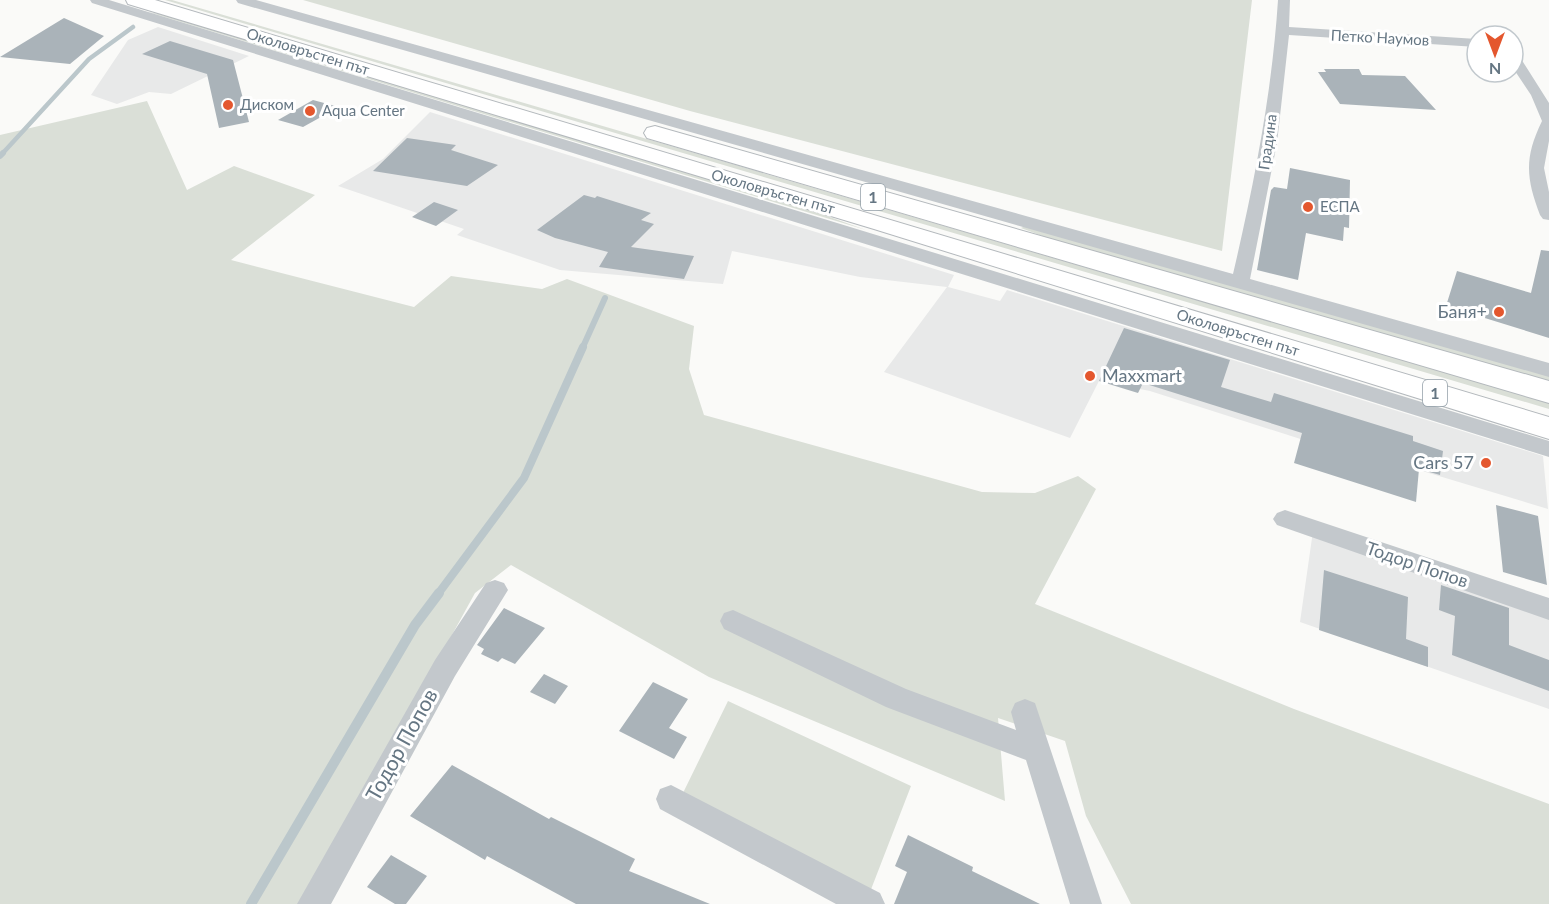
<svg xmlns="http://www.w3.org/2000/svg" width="1549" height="904" font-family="Lato,sans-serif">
  <rect width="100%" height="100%" fill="#fafaf8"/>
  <path fill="#e8e9e9" d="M158 27 249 56 171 94 149 92 117 104 91 95 128 40Z
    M430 112 954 275 948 287 1000 301 1007 290 1543 456 1548 509 1409 467 1407 473 1150 391 1099 381 1070 438 884 372 947 287 860 277 732 251 723 284 560 270 457 235 464 229 338 186 383 159Z
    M1313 531 1549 614V709L1300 622Z"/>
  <path fill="#dadfd7" d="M165 0H172L1549 403V409Z
    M303 0H1252L1222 251 690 111Z
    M148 12 170 16 788 202 866 230Z
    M147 101 187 190 234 166 315 195 231 260 414 307 451 276 542 289 567 279 694 326 689 369 704 415 982 492 1035 493 1078 476 1096 489 1035 604 1294 709 1549 804V904H1131L1086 816 1065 741 998 718 1005 801 709 677 511 565 475 593 304 904H0V135Z
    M1025 226 1549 376V382L1061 243 1021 228Z
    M728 701 911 786 870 892 682 795Z"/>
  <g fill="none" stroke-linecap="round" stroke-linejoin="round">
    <path stroke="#bbc7cb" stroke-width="4.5" d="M2 154 89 59 133 27"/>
    <path stroke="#bbc7cb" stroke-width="6" d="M0 156 3 153
      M582 349 605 298"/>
    <path stroke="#bbc7cb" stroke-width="8" d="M438 594 524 478 583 347"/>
    <path stroke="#bbc7cb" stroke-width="10" d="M251 904 415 625 439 593"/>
  </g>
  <path fill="#aab3b9" d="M64 18 104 36 70 64 0 57Z
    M170 41 233 60 249 122 219 128 207 74 142 54Z
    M1324 69H1359L1362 75 1405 76 1436 110 1340 104 1318 72H1326Z
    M313 100 339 107 303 127 278 120Z
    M407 138 456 145 451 150 498 165 467 186 373 171Z
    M1290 168 1350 180 1349 228 1344 227 1343 241 1306 233 1298 280 1257 270 1271 190 1274 187 1287 189Z
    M584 195 595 198 597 196 651 213 641 220 654 224 631 247 694 256 684 279 599 267 608 252 555 238 537 230Z
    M434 202 458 210 436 226 412 217Z
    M1541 250 1549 251V338L1446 306 1457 271 1531 293Z
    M1124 328 1230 360 1221 387 1271 402 1274 393 1413 436V441L1443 451 1440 475 1419 469 1416 502 1294 463 1302 433 1143 383 1138 393 1099 381Z
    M1496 505 1538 516 1547 585 1503 572Z
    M1324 570 1408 597 1406 639 1428 647V667L1319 630Z
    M1441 585 1509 608V645L1549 660V691L1452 655 1455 616 1439 610Z
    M504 608 545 628 515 664 502 658 498 662 481 654 484 649 477 645Z
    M544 674 568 686 555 704 530 692Z
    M653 682 688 699 669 728 687 737 674 759 619 731Z
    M452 765 549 819 551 817 635 859 629 871 710 904H576L487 856 485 860 410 816Z
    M908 835 973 867 972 871 1040 904H894L907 872 895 866Z
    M391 855 427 876 406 904H395L367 887Z"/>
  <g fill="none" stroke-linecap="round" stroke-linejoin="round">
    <defs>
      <path id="highway" d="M126 0H155L1549 417V439L874 229 128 4Z
        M655 126 1549 381V403L647 138 644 133 647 128Z"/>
    </defs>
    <use href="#highway" stroke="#b4b9bd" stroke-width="2"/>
    <path fill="#c3c8cc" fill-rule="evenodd" d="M90 0H109L1549 441V457L92 3Z
      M236 0H256L1233 274C1254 184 1272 93 1278 0H1290L1289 27 1477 39V47L1289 35 1277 143 1250 279 1549 363V377L238 3Z
      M1513 53 1518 54 1549 103V141L1544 168 1549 192V220L1543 219 1540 215C1526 178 1524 158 1542 121L1531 95 1513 68Z
      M1285 510 1549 598V620L1277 525 1273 519 1277 513Z
      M495 580 504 583 508 590 455 676 331 904H297L435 660 486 583Z
      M733 610 906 689 1016 730 1011 712 1015 703 1025 699 1035 703 1102 904H1070L1026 760 886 707 724 629 720 621 724 613Z
      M671 785 880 893 885 904H836L660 809 656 799 660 789Z"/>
    <use href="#highway" fill="#fff" fill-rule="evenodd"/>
  </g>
  <g fill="#e4572e" stroke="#fff" stroke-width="2">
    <circle cx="228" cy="105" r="6"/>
    <circle cx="310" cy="111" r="6"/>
    <circle cx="1308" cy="207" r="6"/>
    <circle cx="1499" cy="312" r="6"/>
    <circle cx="1090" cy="376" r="6"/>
    <circle cx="1486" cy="463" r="6"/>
  </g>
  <g text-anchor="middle" stroke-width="6" stroke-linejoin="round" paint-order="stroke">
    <g font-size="15" fill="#657683" stroke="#fff">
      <text transform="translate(1380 38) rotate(3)" y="5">Петко Наумов</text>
      <text transform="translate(308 52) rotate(17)" y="5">Околовръстен път</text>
      <text transform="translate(1268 142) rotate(-82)" y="5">Градина</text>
      <text transform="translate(773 192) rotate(16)" y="5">Околовръстен път</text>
      <text transform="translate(1238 333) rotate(17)" y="5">Околовръстен път</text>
    </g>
    <g font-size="15" fill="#657683" stroke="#fff" text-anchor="start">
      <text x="240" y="110">Диском</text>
      <text x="322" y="116">Aqua Center</text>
      <text x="1320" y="212">ЕСПА</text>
    </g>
    <g fill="#fff" stroke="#939fa8" stroke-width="1.5">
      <rect x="861" y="184" width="24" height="26" rx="4.5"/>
      <rect x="1423" y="380" width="24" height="26" rx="4.5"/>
    </g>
    <g font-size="16" font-weight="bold" fill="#657683">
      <text x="873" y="203">1</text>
      <text x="1435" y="399">1</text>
    </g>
    <g font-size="18" fill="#657683" stroke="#fff" text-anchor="end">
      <text x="1487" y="318">Баня+</text>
      <text x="1102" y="382" text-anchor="start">Maxxmart</text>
      <text x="1474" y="469">Cars 57</text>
    </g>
    <g font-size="18" fill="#657683" stroke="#fff">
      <text transform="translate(1417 565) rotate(19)" y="6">Тодор Попов</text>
    </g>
    <g font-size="21" fill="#657683" stroke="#fff">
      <text transform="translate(402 745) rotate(-61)" y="7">Тодор Попов</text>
    </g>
  </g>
  <g transform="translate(1495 54) rotate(180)"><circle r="28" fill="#ffffff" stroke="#c1c8cd" stroke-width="1.5"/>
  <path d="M0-4.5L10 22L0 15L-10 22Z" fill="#e4572e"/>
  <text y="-9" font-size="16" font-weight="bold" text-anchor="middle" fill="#657683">N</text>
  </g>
</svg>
